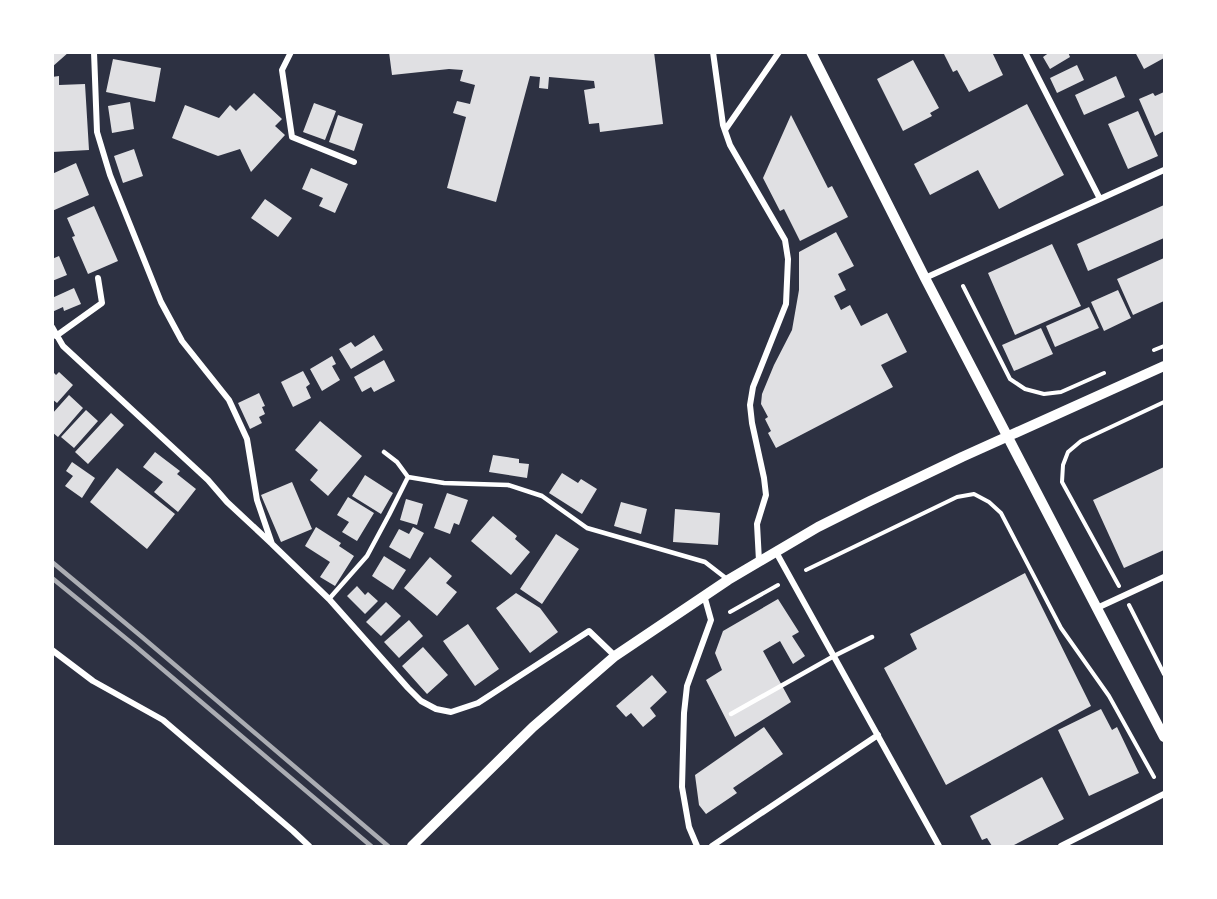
<svg xmlns="http://www.w3.org/2000/svg" width="1217" height="899" font-family="Figtree,sans-serif">
  <rect width="100%" height="100%" fill="#2d3142"/>
  <path fill="#e0e0e3" d="M52 52H69L52 67Z
    M389 52H654L663 124 600 132 599 123 589 124 584 90 595 88 594 81 549 77 548 89 539 88 540 77 530 76 496 202 447 188 466 117 453 113 457 101 470 104 475 85 460 81 463 70 449 69 392 75Z
    M943 52H992L1003 75 969 92 957 70 953 72Z
    M1050 52H1068L1070 57 1050 69 1043 57Z
    M1135 52H1164V58L1144 69Z
    M113 59 161 68 155 102 106 92Z
    M913 60 939 108 930 113 932 116 903 131 877 79Z
    M1077 65 1084 80 1057 93 1050 78Z
    M59 76V85L85 84 89 150 52 152V77Z
    M1116 76 1125 97 1084 115 1075 95Z
    M1164 92V131L1155 136 1139 99 1153 93 1155 96Z
    M254 93 282 119 275 126 285 135 251 172 240 149 218 156 172 138 185 105 219 118 230 105 236 111Z
    M130 102 134 129 112 133 108 106Z
    M314 103 336 111 325 140 303 132Z
    M1027 104 1064 175 999 209 978 170 930 195 914 164Z
    M1138 111 1158 156 1128 169 1108 124Z
    M338 115 363 124 354 151 329 142Z
    M791 115 828 188 832 186 848 217 800 241 784 209 780 211 763 178Z
    M134 149 143 176 123 183 114 156Z
    M76 163 89 195 52 211V174Z
    M311 168 348 184 335 213 319 206 323 198 302 189Z
    M265 199 292 218 278 237 251 218Z
    M1164 205V238L1088 271 1077 244Z
    M94 206 118 261 88 274 72 237 75 236 67 218Z
    M836 232 854 266 838 274 846 290 834 296 841 310 850 305 861 326 887 313 907 352 881 365 893 387 776 448 768 433 771 431 765 419 768 417 761 404 762 394 774 365 792 330 799 290V252Z
    M1052 244 1081 306 1015 335 988 273Z
    M59 256 67 275 52 281V259Z
    M1164 258V301L1133 315 1117 279Z
    M74 288 81 304 64 311 63 307 52 312V298Z
    M1118 290 1131 318 1104 331 1091 302Z
    M1089 307 1099 328 1055 347 1046 326Z
    M1041 328 1053 354 1014 371 1002 345Z
    M374 335 383 350 351 369 339 349 351 342 355 347Z
    M332 356 336 364 332 366 340 380 322 391 310 369Z
    M384 360 395 381 374 392 371 387 362 392 354 377Z
    M52 371 56 375 59 372 73 385 57 403 52 399Z
    M303 371 310 384 306 387 311 398 293 407 281 382Z
    M259 393 265 406 262 407 265 414 259 417 262 423 250 429 238 403Z
    M69 395 83 408 58 437 52 432V414Z
    M86 410 98 421 74 448 61 437Z
    M111 413 124 425 88 464 75 452Z
    M320 421 362 456 328 496 310 480 318 470 295 450Z
    M155 452 180 471 177 474 196 489 178 512 154 492 163 482 143 467Z
    M493 455 519 459V463L529 464 527 478 489 472Z
    M72 462 95 478 82 498 65 486 73 476 66 471Z
    M1164 467V550L1124 568 1093 500Z
    M117 468 175 514 147 549 90 502Z
    M562 473 578 483 581 479 597 489 582 514 549 493Z
    M365 475 393 493 381 514 352 496Z
    M292 482 312 529 281 542 261 495Z
    M447 493 468 500 459 525 454 523 450 534 434 528Z
    M348 497 374 513 357 541 342 532 349 522 337 515Z
    M406 499 423 504 417 525 400 520Z
    M621 502 647 509 641 534 614 526Z
    M675 509 720 513 718 545 673 542Z
    M493 516 517 536 515 539 530 552 511 575 471 541Z
    M316 527 341 543 339 546 354 556 335 586 320 577 330 562 305 546Z
    M413 527 424 533 410 559 389 547 399 529 409 534Z
    M556 534 579 549 542 604 520 589Z
    M384 556 406 570 393 590 372 576Z
    M430 557 452 576 446 583 457 592 437 616 404 588Z
    M1025 573 1091 706 946 785 884 668 917 649 910 634Z
    M357 586 365 595 368 592 378 601 365 614 347 596Z
    M516 593 540 608 558 632 530 653 496 608Z
    M778 599 799 632 792 636 805 656 793 664 780 641 763 651 791 702 735 737 706 680 722 670 715 653 723 631Z
    M386 602 401 616 381 636 366 622Z
    M409 620 423 636 399 658 384 642Z
    M468 624 499 669 475 686 443 641Z
    M423 647 448 675 427 694 402 666Z
    M652 675 667 692 650 708 656 716 643 727 631 713 626 717 616 706Z
    M1101 709 1112 730 1117 727 1139 773 1089 796 1058 730Z
    M764 727 783 754 733 788 737 793 706 814 699 805 695 775Z
    M1042 777 1064 819 1012 846H992L987 838 982 840 970 816Z"/>
  <g fill="none" stroke-linecap="round" stroke-linejoin="round">
    <path stroke="#fff" stroke-width="4" d="M963 286 1010 379 1025 389 1044 394 1061 392 1104 373
      M1154 350 1164 346
      M806 570 957 497 974 494 989 502 1001 513 1061 628 1109 696 1154 777
      M1119 586 1062 482 1063 465 1068 452 1081 441 1164 402
      M1129 605 1164 674
      M730 612 778 585"/>
    <path stroke="#fff" stroke-width="4.5" d="M384 452 397 462 408 477 444 483 508 485 542 496 587 528 705 562 727 579
      M329 599 367 556 389 515 408 477
      M731 714 834 656 872 637"/>
    <path stroke="#fff" stroke-width="6" d="M94 52 97 132 110 175 161 302 182 341 229 400 247 439 257 500 272 544 329 599 408 688 421 701 436 709 451 712 478 703 589 631 615 656
      M291 52 282 70 292 137 354 162
      M713 52 723 125 730 145 785 240 788 259 786 304 753 387 750 405 752 423 764 478 766 495 757 524 759 561
      M1025 52 1100 199
      M725 130 779 52
      M925 278 1164 170
      M52 327 63 346 208 480 227 502 271 543
      M56 336 102 303 98 278
      M776 552 939 846
      M1097 608 1164 577
      M52 650 93 681 163 720 293 831 309 846
      M697 846 689 827 682 787 684 713 687 686 711 620 704 595
      M712 846 878 735
      M1061 846 1164 794"/>
    <path stroke="#fff" stroke-width="10" d="M811 52 925 278 1164 737
      M412 846 533 727 615 656 728 580 818 527 870 501 962 457 1164 366"/>
    <path stroke="#abadb3" stroke-width="4.5" d="M52 562 142 637 388 846
      M52 578 134 645 371 846"/>
  </g>
  <rect width="1217" height="899" fill="none" stroke="#ffffff" stroke-width="108"/>
</svg>
